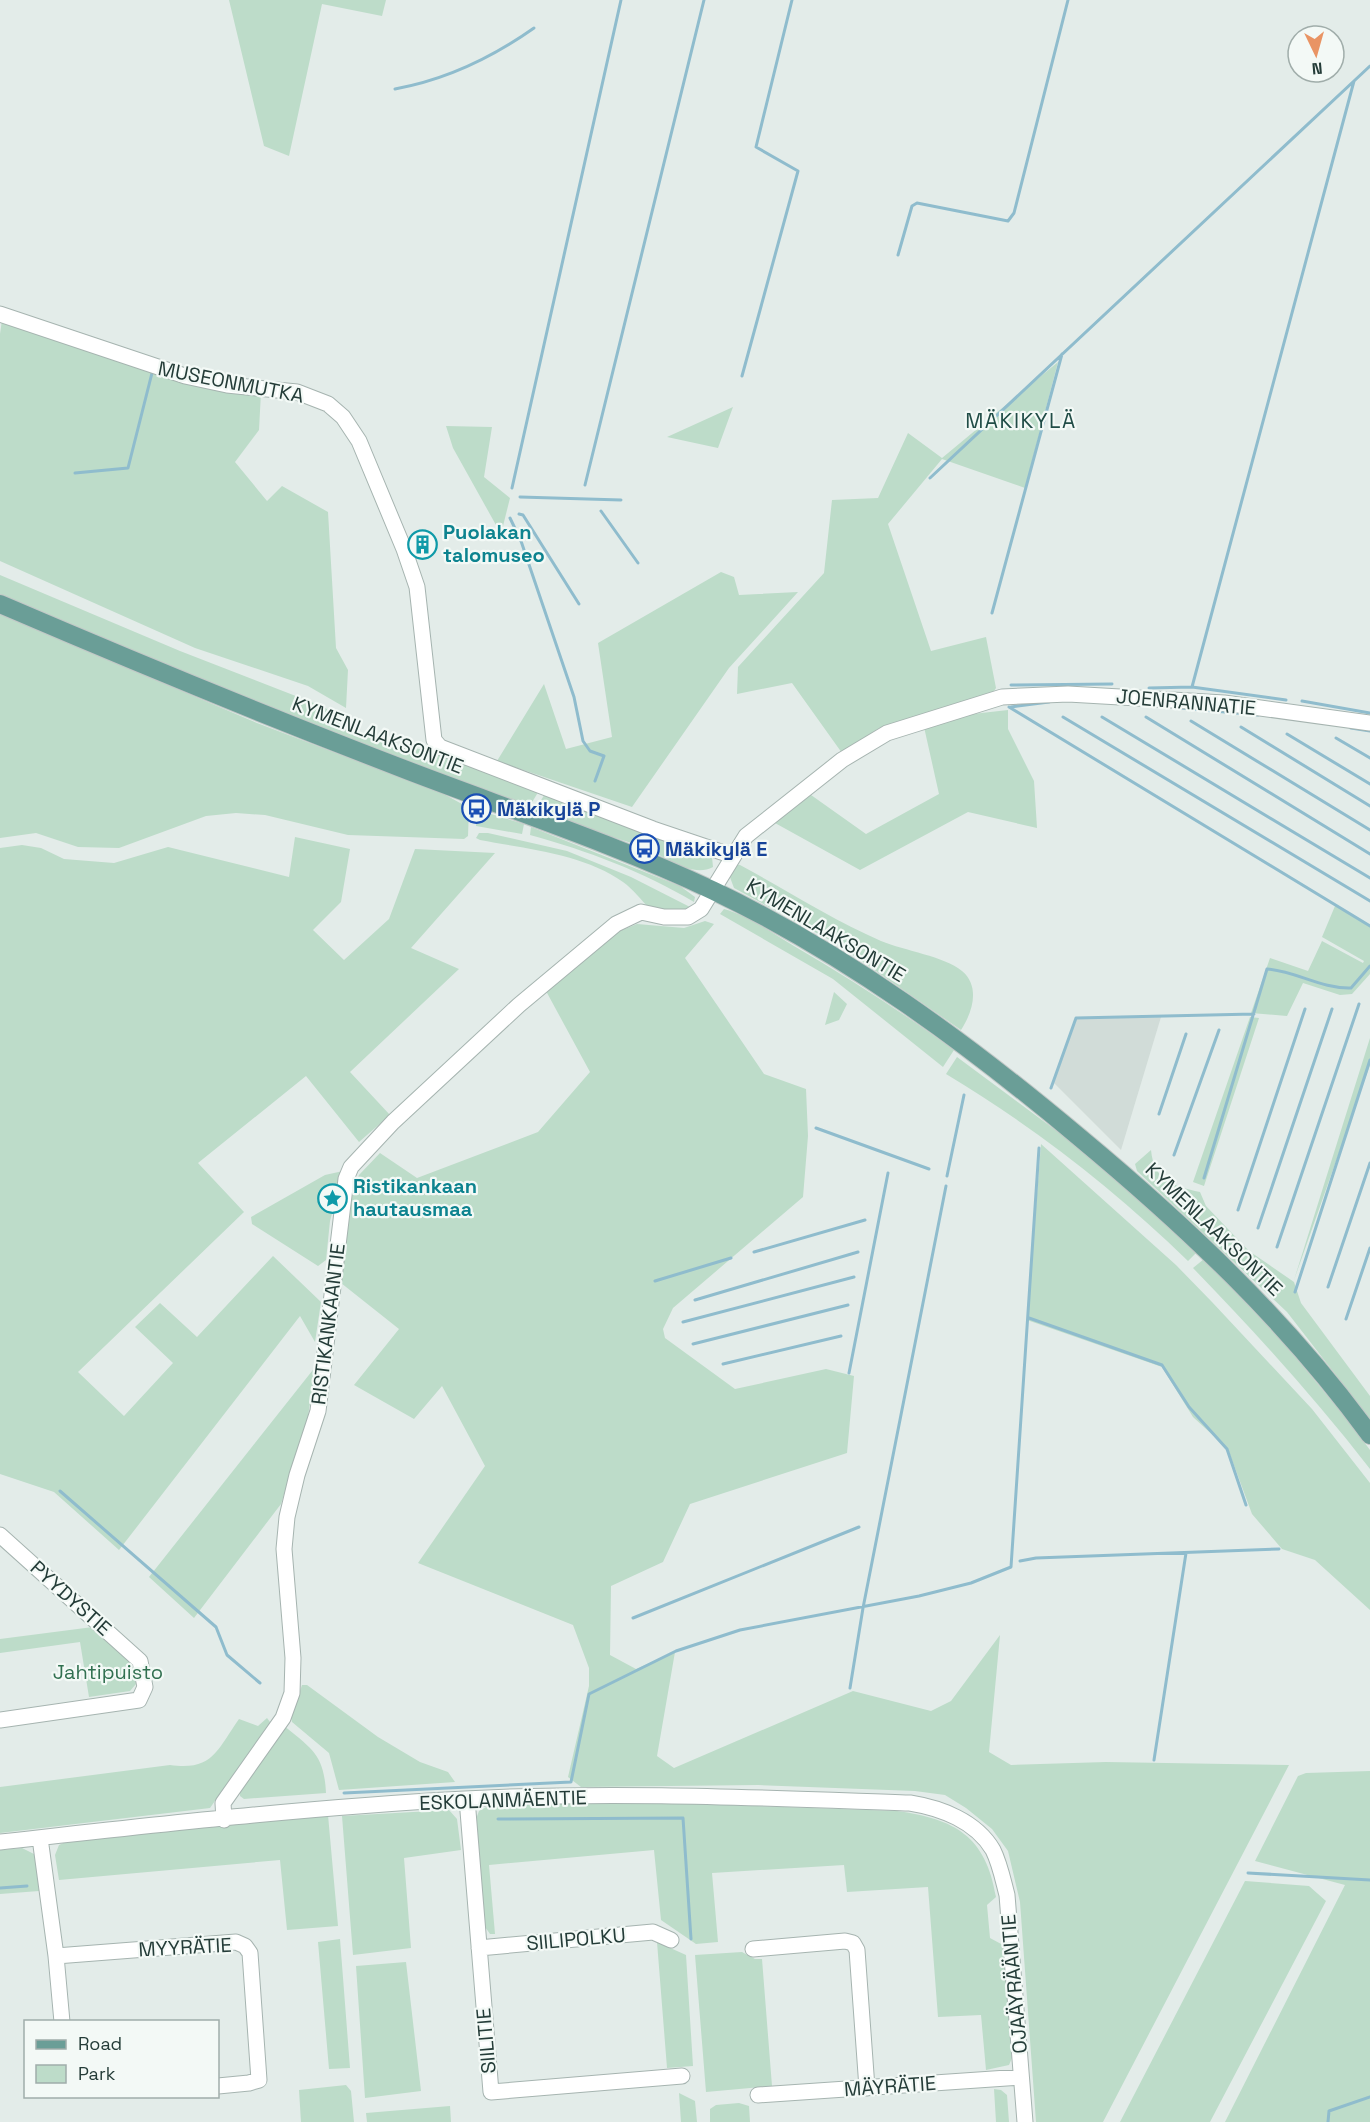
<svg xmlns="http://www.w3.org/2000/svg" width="1370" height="2122" font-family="'Space Grotesk',sans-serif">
  <rect width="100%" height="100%" fill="#e3ece9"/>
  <path fill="#d1dcd8" d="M1161 1017 1133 1110 1121 1150 1054 1083 1075 1019Z"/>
  <path fill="#bddcc9" d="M229 0H386L382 16 322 4 289 156 264 146Z
    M2 320 261 392 259 430 235 462 267 501 282 486 328 512 336 648 348 670 346 708 308 686 195 648 0 561V334Z
    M1058 362 1025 488 942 459 888 524 931 651 986 637 996 688 992 694 879 728 842 753 792 683 737 694 738 667 824 573 832 500 878 498 908 433 942 458Z
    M733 407 718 448 667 437Z
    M446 426 492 427 484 477 510 498 501 534 453 448Z
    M721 572 734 577 739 595 798 592 729 668 632 807 497 761 544 684 566 749 612 737 598 643Z
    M0 575 180 651 324 707 360 732 385 742 439 753 540 789 531 804 537 807 546 792 648 833 641 846 574 825 260 705 0 595Z
    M0 614 257 723 444 794 469 808 468 836 464 839 348 835 265 815 236 813 206 816 119 848 78 847 36 833 0 838Z
    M1008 710V729L1034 781 1037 828 968 812 860 870 775 823 811 795 866 834 939 794 924 727 964 715Z
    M481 811 524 824 522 834 476 826 477 818Z
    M531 827 680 886 695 897 694 902C642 871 588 851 530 835Z
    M479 833H488L567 851 631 877 690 907 687 911 650 909C641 900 633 889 623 882 584 854 526 849 480 840L476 838Z
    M655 833 712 857 713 867C693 878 666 858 648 849Z
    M295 837 350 849 341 902 313 930 344 960 389 919 415 849 495 853 411 948 459 969 350 1072 390 1115 359 1142 306 1076 198 1163 244 1212 78 1372 124 1416 173 1363 135 1327 160 1303 197 1337 273 1256 321 1302 315 1342 300 1316 119 1550 54 1492 0 1474V848L22 845 41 848 64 859 114 863 168 847 289 877Z
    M733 864 740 865C786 890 833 920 881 941 905 951 944 956 962 971 981 987 972 1013 961 1030L837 944 734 888 728 872Z
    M1335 906 1370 925V974L1352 994 1340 995 1303 983 1287 1016 1251 1013 1270 958 1308 971 1322 941 1363 963 1364 961 1322 937Z
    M724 909C749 916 772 933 794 946 849 978 902 1012 954 1050L943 1067 833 979 720 914Z
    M705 921 714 924 685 958 764 1074 806 1089 808 1136 803 1197 673 1308 663 1329 665 1338 735 1389 826 1369 854 1376 847 1453 690 1504 663 1562 611 1586 610 1655 636 1669 675 1652 657 1756 674 1768 853 1691 931 1711 951 1701 1000 1635 989 1752 1011 1765 1106 1762 1289 1765 1103 2122H1036L1020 1902 1008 1851 992 1829 966 1808 945 1795 915 1791 758 1785 581 1787 568 1777 589 1686V1668L573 1625 418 1563 485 1466 442 1386 414 1419 354 1385 399 1329 341 1283 353 1190 359 1175 380 1153 417 1178 538 1132 590 1072 546 991 613 934 637 924 684 928Z
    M834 992 847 1004 839 1020 825 1025Z
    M1250 1017 1259 1018 1204 1186 1193 1182Z
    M1370 1038V1065L1294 1280Z
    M957 1057 1081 1149 1198 1251 1188 1261C1114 1189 1034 1127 946 1074Z
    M1041 1144 1176 1265 1212 1302 1312 1409 1370 1483V1610L1315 1560 1282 1549 1252 1514 1228 1449 1193 1417 1162 1367 1027 1320Z
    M1151 1150C1154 1181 1173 1186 1200 1192L1206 1206 1249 1251 1294 1282 1301 1303 1370 1396V1419L1287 1312 1137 1171 1135 1164Z
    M343 1171 330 1221 326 1260 318 1266 252 1224 251 1217 325 1175Z
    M1204 1259 1283 1342 1350 1423 1370 1450V1469C1315 1398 1256 1333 1193 1268Z
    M316 1366 308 1416 281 1504 194 1618 149 1577Z
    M93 1627 127 1658 135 1672 136 1684 130 1691 89 1697 80 1642 0 1653V1639Z
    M302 1685H307L378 1737 420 1762 448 1772 455 1782 339 1790 329 1753 292 1722 291 1717Z
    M267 1718 270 1722 210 1808 0 1833V1787L170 1765C213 1771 217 1750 239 1719L258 1726Z
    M283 1725C312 1749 324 1754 326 1793L244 1799 240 1796V1792Z
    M1370 1771V2122H1225L1345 1885 1255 1861 1298 1776 1306 1773Z
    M492 1804H703L897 1811C955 1819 986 1836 996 1897L987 1905 990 1938 1003 1945 1012 2058 1009 2065 986 2070 981 2015 938 2017 928 1887 847 1892 844 1865 712 1873 718 1942 696 1944 661 1920 654 1850 489 1865 495 1934H490L483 1924 476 1819 479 1811Z
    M449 1810 457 1819 461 1850 404 1858 411 1948 353 1955 342 1816Z
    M328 1815 338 1926 287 1930 280 1860 59 1880 55 1855 59 1845 72 1839Z
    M22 1848 34 1854 38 1864 39 1891 0 1894V1850Z
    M1245 1881 1309 1886 1326 1901 1210 2122H1120Z
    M340 1939 350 2068 329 2069 318 1942Z
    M657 1942 686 1955 693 2066 667 2068Z
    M742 1952 755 1959H762L772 2086 706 2092 695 1955Z
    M406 1962 421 2091 365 2098 356 1966Z
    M346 2085 351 2091 354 2122H301L299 2090Z
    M994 2089 1001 2090 1007 2095 1009 2122H996Z
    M679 2093 695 2101 697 2122H681Z
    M739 2103 749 2106 750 2122H710V2109L716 2105Z
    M450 2106 451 2122H367L366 2113Z"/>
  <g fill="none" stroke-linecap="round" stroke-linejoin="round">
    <path stroke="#8fbccd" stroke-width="3" d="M395 89C445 80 493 57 534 28
      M898 255 912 206 917 203 1008 221 1014 213 1068 0
      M742 376 798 171 756 147 792 0
      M75 473 128 468 152 373
      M930 478 1370 66
      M585 485 704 0
      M512 488 621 0
      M520 497 621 500
      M601 511 638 563
      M519 514 523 515 579 604
      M510 518 521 541 574 697 583 741 590 751 604 756 595 781
      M992 613 1062 354
      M1011 685 1112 684
      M1192 687 1354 81
      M1149 688 1192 687 1286 700
      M1302 701 1370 713
      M1009 707 1370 926
      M1011 707 1049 702
      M1181 708 1258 715
      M1063 717 1370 901
      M1102 717 1370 878
      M1146 717 1370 854
      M1191 721 1370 830
      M1241 727 1370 806
      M1351 728 1370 731
      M1287 734 1370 784
      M1336 738 1370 758
      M1051 1088 1076 1018 1254 1014
      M1159 1114 1186 1034
      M816 1128 929 1169
      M1174 1155 1219 1030
      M947 1176 964 1095
      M1204 1178 1267 969C1296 971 1321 989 1351 988L1370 966
      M1238 1210 1305 1009
      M1258 1228 1332 1009
      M1277 1247 1359 1004
      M754 1252 865 1220
      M655 1281 731 1258
      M1328 1287 1370 1163
      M1295 1292 1370 1060
      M695 1300 858 1252
      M1029 1318 1162 1365 1189 1407 1227 1449 1246 1505
      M1346 1319 1370 1248
      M683 1322 854 1277
      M693 1344 848 1305
      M723 1364 841 1336
      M849 1373 888 1173
      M60 1491 216 1627 227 1655 260 1683
      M1020 1561 1036 1558 1279 1549
      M633 1618 859 1527
      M850 1688 863 1608 946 1186
      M1154 1760 1186 1553
      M344 1793 571 1782 589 1694 676 1651 740 1630 919 1596 971 1583 1011 1567 1039 1148
      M498 1819 683 1818 691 1939
      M1248 1873 1370 1880
      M0 1888 27 1886
      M1328 2122 1329 2111 1370 2097"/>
    <defs>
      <path id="minor" d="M0 314 185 376 227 385 297 392 328 404 343 417 359 441 404 549 417 587 434 740 440 747 653 829 733 856
        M0 1535 140 1661 145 1687 139 1700 0 1720
        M467 1799 491 2092 682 2076
        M224 1820 223 1803 283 1718 292 1693 293 1658 284 1549 287 1517 297 1475 318 1411 346 1179 351 1167 393 1122 519 1005 616 924 641 912 664 917H688L701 909 746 836 842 760 887 733 1002 697 1068 694 1224 703 1370 723
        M40 1838 56 1956 62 2022
        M0 1842C155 1825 310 1807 465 1799 613 1791 762 1798 910 1803 941 1808 976 1821 993 1850 1000 1864 1003 1880 1007 1895L1025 2122
        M479 1948 653 1932 671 1940
        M753 1949 845 1941 853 1943 857 1950 867 2088
        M56 1956 236 1942 245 1946 250 1953 259 2080 249 2083 218 2086
        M758 2095 1021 2077"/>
      <path id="major" d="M0 604C135 662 271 718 409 771 511 810 615 844 714 891 846 954 967 1043 1079 1137 1186 1226 1288 1322 1370 1435"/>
    </defs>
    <use href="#minor" stroke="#a6b4b0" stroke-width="17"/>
    <use href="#major" stroke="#c2c8c7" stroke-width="20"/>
    <use href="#minor" stroke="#fff" stroke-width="15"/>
    <use href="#major" stroke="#6a9e97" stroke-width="18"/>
  </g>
  <defs>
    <symbol id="building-ring" viewBox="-11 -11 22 22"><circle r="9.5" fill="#f3f9f6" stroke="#0f9aa8" stroke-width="1.5"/><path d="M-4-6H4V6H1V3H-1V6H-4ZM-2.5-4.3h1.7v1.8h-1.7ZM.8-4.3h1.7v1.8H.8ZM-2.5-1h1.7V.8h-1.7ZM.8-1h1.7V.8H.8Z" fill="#0f9aa8"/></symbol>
    <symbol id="bus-ring" viewBox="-11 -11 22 22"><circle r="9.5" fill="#f3f9f6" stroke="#1a4fb4" stroke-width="1.5"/><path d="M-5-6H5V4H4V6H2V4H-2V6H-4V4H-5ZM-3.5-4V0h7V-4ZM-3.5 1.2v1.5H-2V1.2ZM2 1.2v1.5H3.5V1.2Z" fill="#1a4fb4"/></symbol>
    <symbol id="sight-ring" viewBox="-11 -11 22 22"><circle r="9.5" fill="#f3f9f6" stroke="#0f9aa8" stroke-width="1.5"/><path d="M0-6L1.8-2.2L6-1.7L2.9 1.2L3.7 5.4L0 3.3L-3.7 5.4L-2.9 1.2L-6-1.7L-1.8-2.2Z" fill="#0f9aa8"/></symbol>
  </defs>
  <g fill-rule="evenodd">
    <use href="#building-ring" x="406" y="528" width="33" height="33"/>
    <use href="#bus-ring" x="460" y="792" width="33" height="33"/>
    <use href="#bus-ring" x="628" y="832" width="33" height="33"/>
    <use href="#sight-ring" x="316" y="1182" width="33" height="33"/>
  </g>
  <g text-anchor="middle" stroke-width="4.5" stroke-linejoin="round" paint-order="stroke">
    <g font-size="20" fill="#243c38" stroke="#f3f9f6">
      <text transform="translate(231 382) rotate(11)" y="7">MUSEONMUTKA</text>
      <text transform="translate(1186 702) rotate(5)" y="7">JOENRANNATIE</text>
      <text transform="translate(378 735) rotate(21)" y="7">KYMENLAAKSONTIE</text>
      <text transform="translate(826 930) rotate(31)" y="7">KYMENLAAKSONTIE</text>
      <text transform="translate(1214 1229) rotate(44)" y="7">KYMENLAAKSONTIE</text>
      <text transform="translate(328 1324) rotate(-83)" y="7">RISTIKANKAANTIE</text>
      <text transform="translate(71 1598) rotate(42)" y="7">PYYDYSTIE</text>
      <text transform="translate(503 1800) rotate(-2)" y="7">ESKOLANMÄENTIE</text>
      <text transform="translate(576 1939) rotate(-5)" y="7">SIILIPOLKU</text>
      <text transform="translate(185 1947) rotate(-3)" y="7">MYYRÄTIE</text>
      <text transform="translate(1014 1984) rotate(-95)" y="7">OJAÄYRÄÄNTIE</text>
      <text transform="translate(486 2041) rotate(-95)" y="7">SIILITIE</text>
      <text transform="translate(890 2086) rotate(-4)" y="7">MÄYRÄTIE</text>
    </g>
    <g font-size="20" font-weight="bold" fill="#0d838f" stroke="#f3f9f6" text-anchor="start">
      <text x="443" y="539">Puolakan<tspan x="443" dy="23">talomuseo</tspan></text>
      <text x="353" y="1193">Ristikankaan<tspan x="353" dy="23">hautausmaa</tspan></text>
    </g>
    <g font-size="20" font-weight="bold" fill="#164399" stroke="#f3f9f6" text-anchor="start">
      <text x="497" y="816">Mäkikylä P</text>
      <text x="665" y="856">Mäkikylä E</text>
    </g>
    <g font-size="20" fill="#317050" stroke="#f3f9f6">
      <text x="108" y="1679">Jahtipuisto</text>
    </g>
    <g font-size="21" letter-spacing="1.5" fill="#214d47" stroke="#f3f9f6">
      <text x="1021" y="428">MÄKIKYLÄ</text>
    </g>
  </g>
  <rect x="24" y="2020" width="195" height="78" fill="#f3f9f6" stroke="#a0adaa" stroke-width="1.5"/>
  <rect x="36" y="2040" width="30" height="9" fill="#6a9e97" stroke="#a0adaa" stroke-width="1.5"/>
  <text x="78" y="2050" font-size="18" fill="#243c38">Road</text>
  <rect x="36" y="2065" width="30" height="18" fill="#bddcc9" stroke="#a0adaa" stroke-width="1.5"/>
  <text x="78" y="2080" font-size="18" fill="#243c38">Park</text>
  <g transform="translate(1316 54) rotate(175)"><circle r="28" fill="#f3f9f6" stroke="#a0adaa" stroke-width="1.5"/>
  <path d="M0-4.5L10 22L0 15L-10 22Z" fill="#e99464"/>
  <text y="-9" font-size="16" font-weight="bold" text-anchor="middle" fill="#243c38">N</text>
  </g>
</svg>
